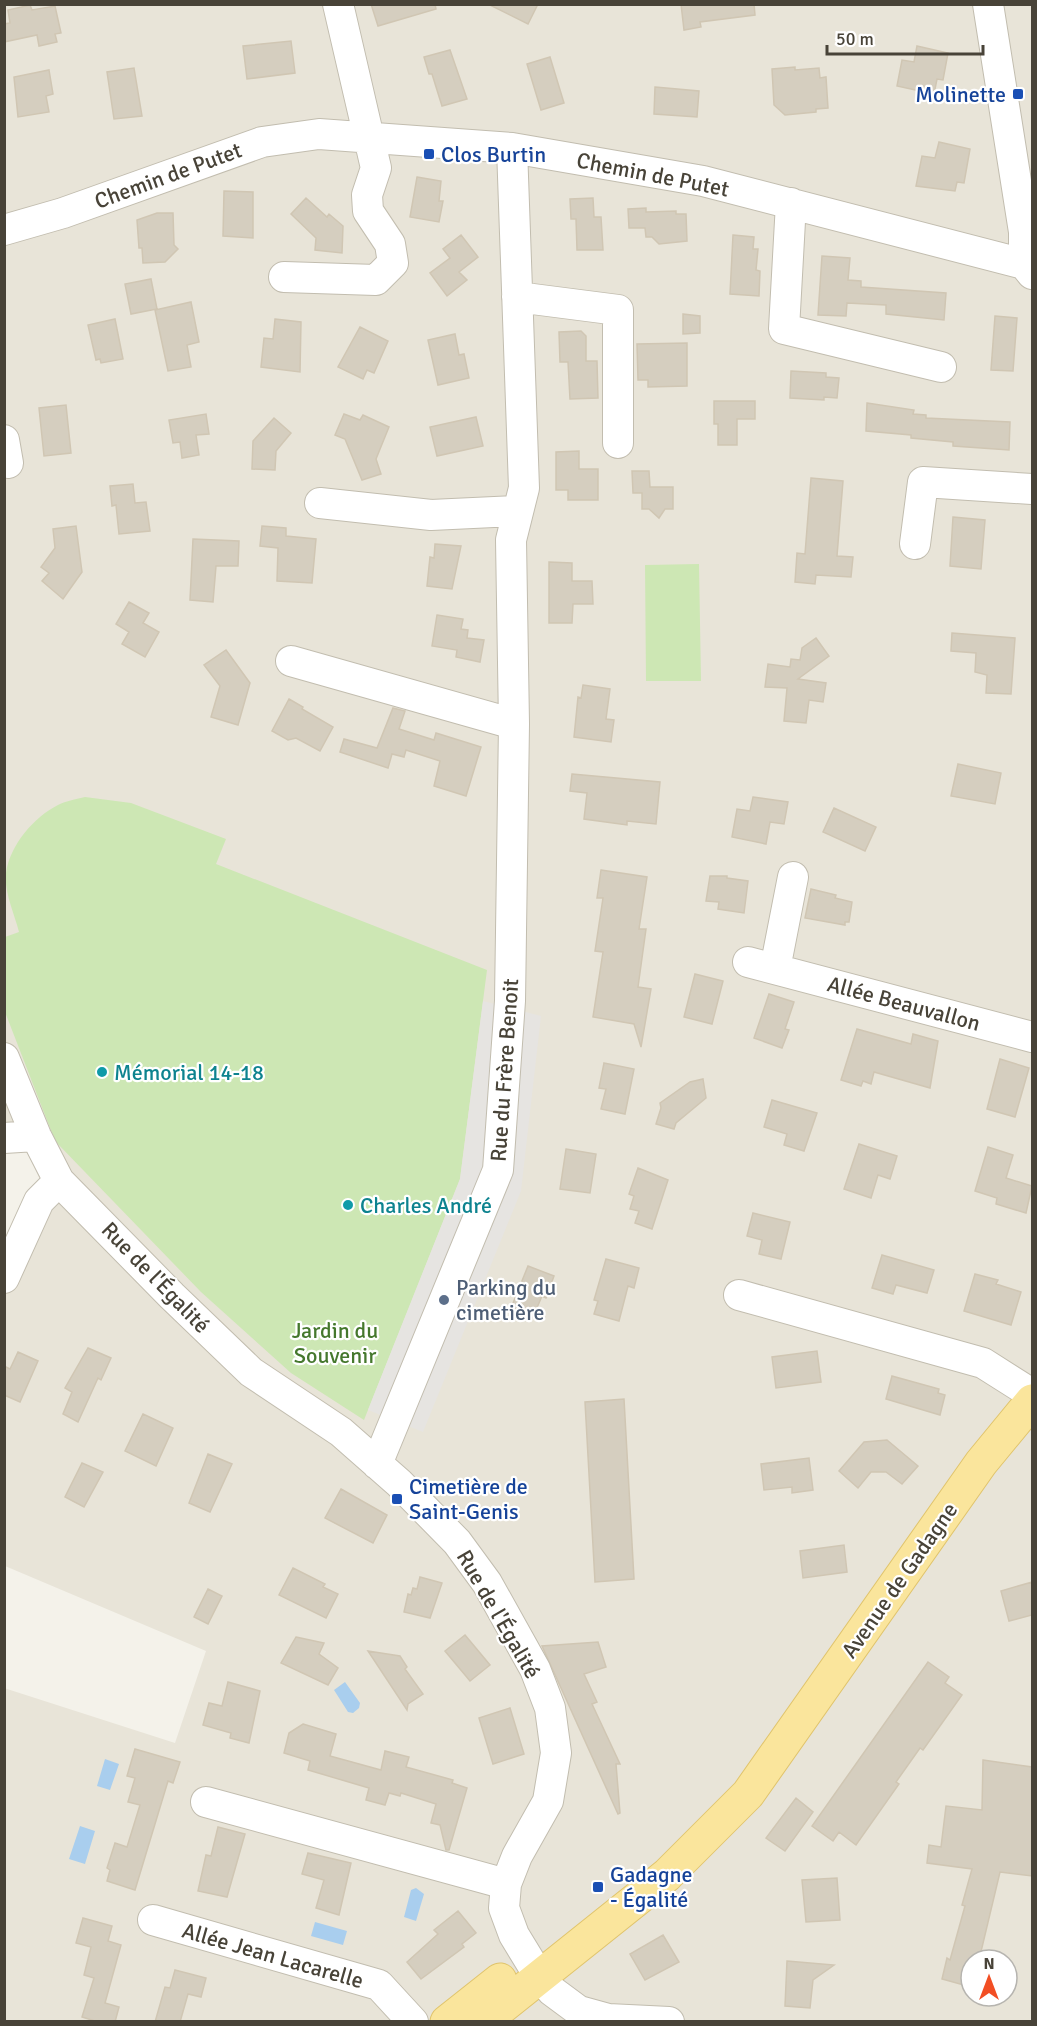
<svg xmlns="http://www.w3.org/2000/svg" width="1037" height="2026" font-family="Signika,sans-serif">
  <rect width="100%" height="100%" fill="#f4f2ea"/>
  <path fill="#e8e4d8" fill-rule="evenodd" d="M5 5H1032V2021H5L4 1688 175 1743 206 1651 5 1566V1263L45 1191 25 1145 4 1138ZM971 1960H1007V1996H971Z"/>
  <path fill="#cde7b4" d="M699 564 701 681H646L645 565Z
    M85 797 131 803 226 839 216 864 487 970 460 1179 364 1420 291 1373 201 1292 55 1141 5 1012V937L19 932C14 913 4 892 6 873 10 845 34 817 58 805 66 801 77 799 85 797Z"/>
  <path fill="#e6e4e1" d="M483 1001 541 1016 521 1191 423 1432 368 1410 460 1179Z"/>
  <path fill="#a9ceee" d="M345 1682 360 1703 359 1708 353 1713 348 1712 334 1690Z
    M105 1759 119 1764 110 1790 97 1786Z
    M80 1826 95 1831 85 1864 69 1859Z
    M416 1888 424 1894 416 1921 404 1917 411 1890Z
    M315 1922 347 1931 343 1945 311 1936Z"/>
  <path fill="#d5cebf" stroke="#d0c6b3" stroke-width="1.5" d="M371 4H435L436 9 378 26Z
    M488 4H538L528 24Z
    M681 4H754L755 15 700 22 701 27 684 30Z
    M30 5 32 10 55 6 61 33 55 34 57 42 39 46 37 35 4 42V24L10 23 8 10Z
    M291 41 295 73 247 79 243 46Z
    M917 46 948 53 943 80 937 79 934 94 897 86 902 60 914 62Z
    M450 50 467 99 442 106 432 74H429L424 57Z
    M550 57 564 103 541 110 527 64Z
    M795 67V70L819 68 820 78 826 77 828 108 816 109V112L785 115 774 105 772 69Z
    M134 68 142 116 114 119 107 72Z
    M49 70 53 94 46 96 49 112 18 117 14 77Z
    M655 87 699 91 697 117 654 114Z
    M939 142 970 149 964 183 957 182 955 191 916 186 922 156 935 158Z
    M417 177 441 181 439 201H443L439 222 410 217Z
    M224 191 253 192V238L223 236Z
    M306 198 327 217 329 214 343 226 342 253 315 250 316 238 291 214Z
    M593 198 594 217H601L603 250H577L576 219H571L570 199Z
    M646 208V212L676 211V214H686L687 241 659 244 652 237H646L645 228H629L628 209Z
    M157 213H173L174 245 178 249 165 262 143 263 142 248H139L137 220Z
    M461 235 478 257 459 272 467 280 447 296 430 273 450 258 443 249Z
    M733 235 754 237 753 249H758L756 270 760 271 759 296 730 294Z
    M822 256 850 258 848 280 861 281V287L946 293 944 320 886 314V305L847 303 846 316 818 315Z
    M151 279 157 309 131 314 125 284Z
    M191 302 199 342 187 345 191 367 168 371 155 310Z
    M683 314 700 316V333L683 334Z
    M995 316 1017 318 1013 371 991 370Z
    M115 319 123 359 101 363 100 359 96 360 88 325Z
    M275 319 301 322 300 372 261 367 264 338 273 339Z
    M360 327 388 341 374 373 367 370 363 379 338 367Z
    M581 331 586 336V361H597L598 398 570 399 568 362H560L559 332Z
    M455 334 459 355 464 354 469 378 438 385 428 340Z
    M687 343V386L648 387V380H638L637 344Z
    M791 371 826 373V377L839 378 837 398 824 397V400L790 398Z
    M714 401H755V419H737V445H718V424H714Z
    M867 403 914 410 913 414 926 415V418L1010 422 1009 450 953 446V442L911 438V435L866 431Z
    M66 405 71 453 44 456 39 408Z
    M206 414 209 434 196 435 199 455 182 458 180 442 173 443 169 420Z
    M344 414 360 420 363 415 389 427 376 459 381 474 362 480 345 439 335 435Z
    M476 417 483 446 437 456 430 427Z
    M274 418 291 433 276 451 275 470 252 469 253 441Z
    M579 451V469H598V500H568V490H556V452Z
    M632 471H649L650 487H673V509H665L659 518 649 509H642V493H633Z
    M811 478 843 481 837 556 853 557 851 577 816 575 815 584 795 582 797 553 805 554Z
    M133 484 135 503 146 502 150 531 119 534 116 505 112 506 110 486Z
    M953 517 985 520 981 569 950 566Z
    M76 526 82 572 63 599 42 581 49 573 41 567 55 548 53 529Z
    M262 526 286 528V536L316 539 312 583 277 581 278 548 260 546Z
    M193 539 239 541 238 566H216L213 602 190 600Z
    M435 544 461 546 452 589 427 586 430 557 434 558Z
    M549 562 572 563V581H592L593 604H573L572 623H549Z
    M129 602 149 613 143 623 159 632 145 657 122 644 129 632 116 624Z
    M437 615 463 619 461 629 468 630 467 638 484 640 480 662 456 657 457 650 432 646Z
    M952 633 1015 638 1011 694 986 693 987 675 975 672 976 653 951 651Z
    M816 638 829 656 798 679 826 683 823 702 809 700 806 723 784 721 787 688 765 687 768 664 790 667 791 659 800 660 802 648Z
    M226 650 250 683 238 725 211 717 220 686 204 665Z
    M583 685 610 689 606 719 614 720 611 742 574 737 578 697 581 698Z
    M289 699 303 707 302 709 333 727 320 751 296 738 288 740 272 731Z
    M393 708 405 711 399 729 434 740 436 733 481 747 466 796 434 786 440 761 406 750 404 757 392 754 388 768 340 752 344 739 377 748Z
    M958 764 1001 773 995 804 951 796Z
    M572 774 660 782 656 824 627 821V825L584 819 587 793 570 791Z
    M753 797 788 802 784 824 770 822 766 844 732 837 737 809 750 811Z
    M834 808 876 827 865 851 823 832Z
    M601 870 647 877 639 929H646L638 987 651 989 641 1047 634 1024 593 1017 603 952 595 951 603 898H597Z
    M710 876H727V878L748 881 744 913 718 909 719 902 706 901Z
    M811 889 836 895 835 898 852 902 849 922H845V925L805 918Z
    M695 974 723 981 712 1024 684 1017Z
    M769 994 794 1002 785 1029 789 1030 782 1048 754 1038Z
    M857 1029 911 1044 913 1034 938 1041 930 1088 874 1072 871 1084 863 1081 861 1086 841 1080Z
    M1000 1059 1029 1068 1015 1117 987 1109Z
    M604 1063 634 1069 625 1114 601 1109 606 1089 599 1088Z
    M703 1079 706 1098 676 1123 674 1129 656 1124 661 1108 660 1103 690 1082Z
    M772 1100 817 1113 804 1151 784 1145 787 1134 764 1127Z
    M859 1144 897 1156 890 1179 878 1175 871 1198 844 1189Z
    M988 1147 1013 1155 1006 1178 1032 1186 1026 1213 996 1204 997 1198 975 1191Z
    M566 1149 596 1154 590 1193 560 1189Z
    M638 1168 668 1180 652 1229 635 1223 639 1211 630 1209 634 1196 629 1194Z
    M753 1213 790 1222 781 1259 759 1254 762 1240 747 1236Z
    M882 1255 934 1270 927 1293 896 1285 893 1294 872 1288Z
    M606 1259 639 1268 634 1288 628 1286 619 1321 594 1314 598 1301 594 1300Z
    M528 1266 554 1276 546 1298 542 1296 533 1317 511 1308Z
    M975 1274 998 1280 996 1284 1021 1292 1011 1325 964 1311Z
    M88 1348 111 1358 101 1380 98 1378 78 1422 63 1414 72 1392 65 1388Z
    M817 1351 821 1382 776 1388 772 1357Z
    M18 1352 38 1361 20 1402 4 1395V1366L10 1369Z
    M892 1376 939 1389 938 1393 945 1395 940 1415 886 1399Z
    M624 1399 634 1579 595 1582 585 1402Z
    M143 1414 173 1428 156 1466 125 1451Z
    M887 1440 918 1466 902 1484 886 1472H871L858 1488 839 1471 864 1442Z
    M208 1454 232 1464 210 1512 189 1503Z
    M809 1458 813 1490 792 1493V1487L764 1490 761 1464Z
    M82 1463 103 1472 84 1507 65 1497Z
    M341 1489 387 1515 373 1543 325 1518Z
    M844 1545 847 1572 803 1578 800 1551Z
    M293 1568 325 1584 323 1587 338 1594 326 1618 279 1595Z
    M420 1577 442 1583 430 1618 404 1612 408 1594 411 1595 413 1588 417 1589Z
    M1032 1582V1615L1009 1621 1001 1591Z
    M208 1589 222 1596 208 1624 194 1617Z
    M465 1635 490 1665 470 1681 445 1651Z
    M296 1637 324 1643 319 1654 338 1668 328 1685 281 1663Z
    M598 1642 606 1667 584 1674 597 1702 592 1704 620 1764H616L620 1813 618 1814 542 1646Z
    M368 1651 400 1656 407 1667 405 1669 423 1694 408 1704 407 1710Z
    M928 1662 949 1677 945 1683 962 1695 923 1750 920 1748 896 1782 899 1784 856 1845 839 1832 833 1841 812 1826Z
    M228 1682 260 1691 249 1743 230 1738 231 1733 203 1725 209 1703 222 1706Z
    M510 1708 524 1754 493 1764 479 1718Z
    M303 1724 336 1734 330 1756 381 1770 385 1751 409 1757 406 1767 453 1780 452 1783 467 1788 449 1850H446L440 1825 431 1823 436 1804 401 1793 400 1796 389 1793 385 1805 366 1800 369 1788 308 1770 310 1761 284 1753 289 1733Z
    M135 1749 180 1762 173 1783 168 1781 135 1890 107 1881 110 1870 107 1868 115 1843 127 1847 140 1805 128 1802 135 1778 127 1776Z
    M983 1760 1032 1767V1876L1000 1872 979 1960H971V1987L942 1979 947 1958 950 1960 965 1906 962 1905 972 1869 927 1863 929 1845 941 1847 946 1806 982 1810Z
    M796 1798 813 1812 785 1851 766 1838Z
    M218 1827 245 1834 227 1897 198 1891 206 1855 211 1856Z
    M308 1853 351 1863 339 1915 316 1908 324 1880 302 1874Z
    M837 1878 840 1920 806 1922 802 1880Z
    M458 1911 476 1933 462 1944 464 1947 421 1979 407 1962 438 1934 434 1930Z
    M83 1918 112 1926 108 1941 121 1945 105 2003 119 2007 115 2022H98L82 2017 94 1978 84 1975 91 1947 76 1943Z
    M663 1935 679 1962 645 1980 630 1954Z
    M787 1961 834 1965 813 1980 810 2008 785 2006Z
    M175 1970 206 1978 201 1997 188 1994 180 2022H155L165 1987 170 1988Z"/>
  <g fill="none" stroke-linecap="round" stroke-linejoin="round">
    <defs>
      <path id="minor" d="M988 4 1024 232V264
        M791 203 784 329 941 367
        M4 230 63 213 262 142 319 134 512 148 703 181 1024 264 1032 274
        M284 277 376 280 393 263 390 244 368 211 367 195 376 168 338 4
        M517 297 618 310V443
        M4 440 8 463
        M320 503 431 515 517 511
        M915 544 923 482 1032 489
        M291 661 514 724
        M748 962 1032 1037
        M775 969 793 877
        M4 1058 36 1136 59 1181 172 1296 251 1372 341 1432 399 1483 457 1542 487 1583 535 1669 550 1708 556 1753 548 1801 517 1856 506 1884 504 1908 514 1935 539 1976 552 1991 579 2011 608 2019 669 2022
        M4 1138 36 1136
        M4 1278 39 1201 59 1181
        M739 1295 983 1363 1032 1394
        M377 1464 498 1170 510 1001 514 724 511 540 524 488 512 148
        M206 1802 506 1884
        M153 1920 379 1985 413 2022"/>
      <path id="major" d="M447 2022 500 1980
        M483 2022 667 1875 748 1794 981 1463 1032 1401"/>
    </defs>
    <use href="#minor" stroke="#c2bdaf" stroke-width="32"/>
    <use href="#major" stroke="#e0c46c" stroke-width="35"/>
    <use href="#minor" stroke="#fff" stroke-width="30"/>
    <use href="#major" stroke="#fae59c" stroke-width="33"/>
  </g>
  <g fill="#1a4fb4" stroke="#fff" stroke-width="2">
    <rect x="1012" y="88" width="12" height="12" rx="3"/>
    <rect x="423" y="148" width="12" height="12" rx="3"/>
    <rect x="391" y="1493" width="12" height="12" rx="3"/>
    <rect x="592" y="1881" width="12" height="12" rx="3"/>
  </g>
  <g fill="#0f9aa8" stroke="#fff" stroke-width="2">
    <circle cx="102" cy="1072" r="6"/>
    <circle cx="348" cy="1205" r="6"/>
  </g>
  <circle fill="#5c6f8a" stroke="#fff" stroke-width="2" cx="444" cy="1300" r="6"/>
  <g text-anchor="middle" stroke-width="4.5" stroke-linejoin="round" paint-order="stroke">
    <g font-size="22" fill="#164399" stroke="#fff" text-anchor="start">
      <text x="1006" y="102" text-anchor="end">Molinette</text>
      <text x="441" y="162">Clos Burtin</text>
      <text x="409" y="1494">Cimetière de<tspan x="409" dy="25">Saint-Genis</tspan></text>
      <text x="610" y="1882">Gadagne<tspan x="610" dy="25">- Égalité</tspan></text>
    </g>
    <g font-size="22" fill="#484338" stroke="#fff">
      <text transform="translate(653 174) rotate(11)" y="8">Chemin de Putet</text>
      <text transform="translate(168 175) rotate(-20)" y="8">Chemin de Putet</text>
      <text transform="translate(904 1003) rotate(15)" y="8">Allée Beauvallon</text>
      <text transform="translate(504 1070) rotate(-86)" y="8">Rue du Frère Benoit</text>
      <text transform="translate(156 1277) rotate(46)" y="8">Rue de l'Égalité</text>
      <text transform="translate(899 1580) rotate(-55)" y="8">Avenue de Gadagne</text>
      <text transform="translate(499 1614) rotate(60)" y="8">Rue de l'Égalité</text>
      <text transform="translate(273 1955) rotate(16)" y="8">Allée Jean Lacarelle</text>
    </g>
    <g font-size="22" fill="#0d838f" stroke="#fff" text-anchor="start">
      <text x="114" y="1080">Mémorial 14-18</text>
      <text x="360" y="1213">Charles André</text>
    </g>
    <g font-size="22" fill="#4e5e75" stroke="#fff" text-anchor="start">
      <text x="456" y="1295">Parking du<tspan x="456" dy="25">cimetière</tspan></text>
    </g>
    <g font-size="22" fill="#45782d" stroke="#fff">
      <text x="335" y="1338">Jardin du<tspan x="335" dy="25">Souvenir</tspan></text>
    </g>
  </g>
  <rect width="1037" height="2026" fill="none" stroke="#484338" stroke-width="12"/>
  <g transform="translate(989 1978)"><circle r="28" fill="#ffffff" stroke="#b6b4af" stroke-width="1.5"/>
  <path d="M0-4.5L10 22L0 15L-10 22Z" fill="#f24e23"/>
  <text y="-9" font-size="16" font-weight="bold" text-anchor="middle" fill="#484338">N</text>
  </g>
  <path d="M827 45v9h156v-9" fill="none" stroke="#484338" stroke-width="3"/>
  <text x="836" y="45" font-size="18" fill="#484338" stroke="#ffffff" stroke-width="4.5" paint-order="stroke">50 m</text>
</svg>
